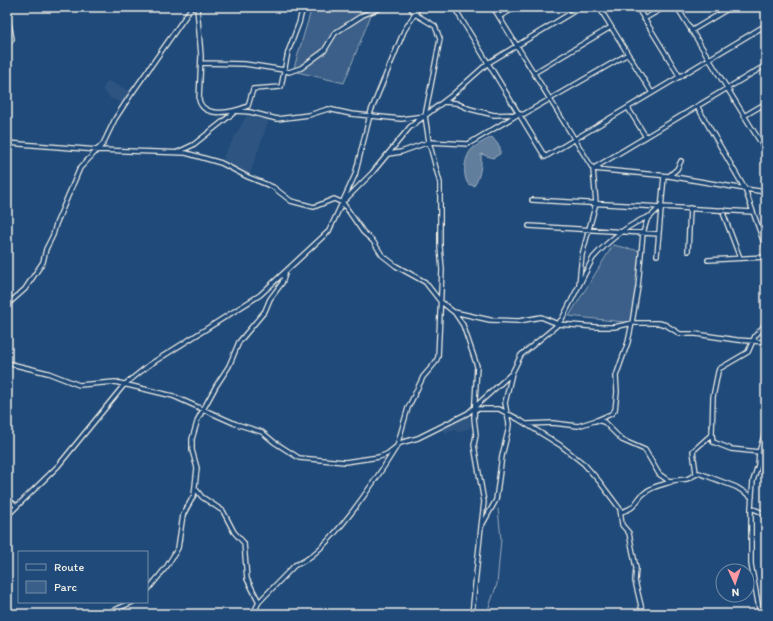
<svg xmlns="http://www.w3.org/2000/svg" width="773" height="621" viewBox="0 0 773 621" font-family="Itim,sans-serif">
  <rect width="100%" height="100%" fill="#1f4a7a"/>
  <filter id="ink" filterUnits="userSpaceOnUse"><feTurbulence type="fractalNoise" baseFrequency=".025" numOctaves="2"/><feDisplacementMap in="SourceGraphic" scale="8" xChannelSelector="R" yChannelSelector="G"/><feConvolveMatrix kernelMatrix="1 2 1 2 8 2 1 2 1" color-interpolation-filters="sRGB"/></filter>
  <g filter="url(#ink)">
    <!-- built -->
    <path fill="#2d5581" d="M108,81L132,92L124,104L110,98L102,89Z
      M247,115L269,120L249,176L224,161L223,157Z
      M468,413L472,427L457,433L456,430H451L446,434L441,426Z"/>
    <!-- green -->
    <path fill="#3a5f88" stroke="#97a8b8" d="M312,7H374L344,83L293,71Z
      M613,245L640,251L632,323L569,316Z
      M553,609L586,611L585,614H553Z"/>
    <!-- water -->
    <path fill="#627e9d" stroke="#9cacbb" d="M492,137L500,147V154L493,158L481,154C482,164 480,178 474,186L468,184C462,175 464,156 473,148C478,144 486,140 492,137Z"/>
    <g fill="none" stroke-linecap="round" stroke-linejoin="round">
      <!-- stream -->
      <path stroke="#9cacbb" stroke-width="1" d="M489,614V607L497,584L501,539L498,509"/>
      <defs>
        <path id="street" d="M197,7L201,56L199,100C204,119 234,112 248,106L253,89L281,87L288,52L299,23L303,7
          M454,7L545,157L766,25
          M493,7L593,169L596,203L582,255L579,284
          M599,7L652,93
          M637,7L680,77
          M677,7L766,151
          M499,17L516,7
          M644,19L665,7
          M691,31L731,7
          M7,46L12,39L8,18L10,7
          M201,63L245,64L284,70L289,72L301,68L324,51L335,33L363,15L383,7
          M534,73L611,27
          M443,102L456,103L470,109L494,115L524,114L628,54
          M697,106L745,189L766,192
          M628,108L646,137
          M744,116L766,103
          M7,143L98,150L186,153L221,163L248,177L273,187L291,201L314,207L334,199L343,203L363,232L373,241L382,255L396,266L425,282L440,301L455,313L463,325L477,366L474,418L476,435L474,445L484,502L481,527
          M178,152L193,145L236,111L250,112L277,119L309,115L328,109L351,114L401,119L425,116
          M388,154L401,152L429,142L468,144L517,115
          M594,168L766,65
          M593,169L669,176L745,189L766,249
          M669,176L677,169L681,161
          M345,200L372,173L410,127L451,96L488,63L581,7
          M532,200L753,212
          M722,210L740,258
          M529,226L659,234
          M688,251L690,208
          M657,255L664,176
          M708,260L766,257
          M7,305L25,289L43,262L46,249L53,235L56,224L80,168L103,144L115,119L130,96L192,7
          M454,312L490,320L519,321L541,317L558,324L596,327H614L633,323H659L666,325L680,334H696L737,340L766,342
          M7,363L48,373L79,385L115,382L173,396L236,424L262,432L274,442L299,458L345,462L379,457L387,454L397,446L408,408L423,377L435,363L438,357L442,270L440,247V183L429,142L425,116L440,39L435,26L415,14L410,7
          M475,409H499L518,419L560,445L584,464L599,481L620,509L622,525L629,533L636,568L635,581L643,614
          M595,421L611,414L615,410L617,392L616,376L628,342L632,323L638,287L643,233L647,220L661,206
          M527,424L553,423L578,426L597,420L604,422L622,440L645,450L659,474L669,481L687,479L699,473L736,487L752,497
          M712,434L713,442L731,449L759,452L758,465L753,481L751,508V564L760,614
          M759,452L766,429
          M696,473L693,451L712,434L713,397L718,372L719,369L748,352L755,336L763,327L766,319
          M195,488L202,497L223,511L234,532L244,543L247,579L259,602
          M7,499L17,506
          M751,508L763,513L766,517
          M621,512C637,507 633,505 642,495C650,487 661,485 671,482
          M7,516L58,466L124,385L149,365L260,295L329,231L355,175L371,111L404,31L419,7
          M147,591L167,566L178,548L183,515L194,495L197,468L192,450V439L198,419L216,386L229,366L239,342L265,311L270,299L282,283L285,274
          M105,614L133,602
          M253,614L259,602L295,565C327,556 379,475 397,446L400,443L418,438L468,413L511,374
          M472,614L481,527L496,500L502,456L508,431L509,424L505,403L512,373L521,355L555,327L562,319L593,258C609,240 627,225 650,216"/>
      </defs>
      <!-- street casing -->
      <use href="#street" stroke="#f4f1e8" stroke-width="6"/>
      <!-- street -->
      <use href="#street" stroke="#1f4a7a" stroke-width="3.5"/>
    </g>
  </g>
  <!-- margin -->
  <rect width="773" height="621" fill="none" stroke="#1f4a7a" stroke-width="24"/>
  <rect x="12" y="12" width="749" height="597" fill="none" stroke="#f4f1e8" stroke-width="1.5" filter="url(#ink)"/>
  <!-- legend -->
  <rect x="18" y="551" width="130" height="52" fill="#1f4a7a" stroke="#748da6"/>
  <rect x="26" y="564" width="20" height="6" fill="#1f4a7a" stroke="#748da6"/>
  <text x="54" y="571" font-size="12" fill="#f4f1e8">Route</text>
  <rect x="26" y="581" width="20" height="12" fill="#3a5f88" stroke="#748da6"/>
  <text x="54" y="591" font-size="12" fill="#f4f1e8">Parc</text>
  <!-- north arrow -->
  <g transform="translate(735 583) rotate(177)"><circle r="19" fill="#1f4a7a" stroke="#748da6"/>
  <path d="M0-3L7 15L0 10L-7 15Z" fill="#ff9aa2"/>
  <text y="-6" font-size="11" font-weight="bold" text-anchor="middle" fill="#f4f1e8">N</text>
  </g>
</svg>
